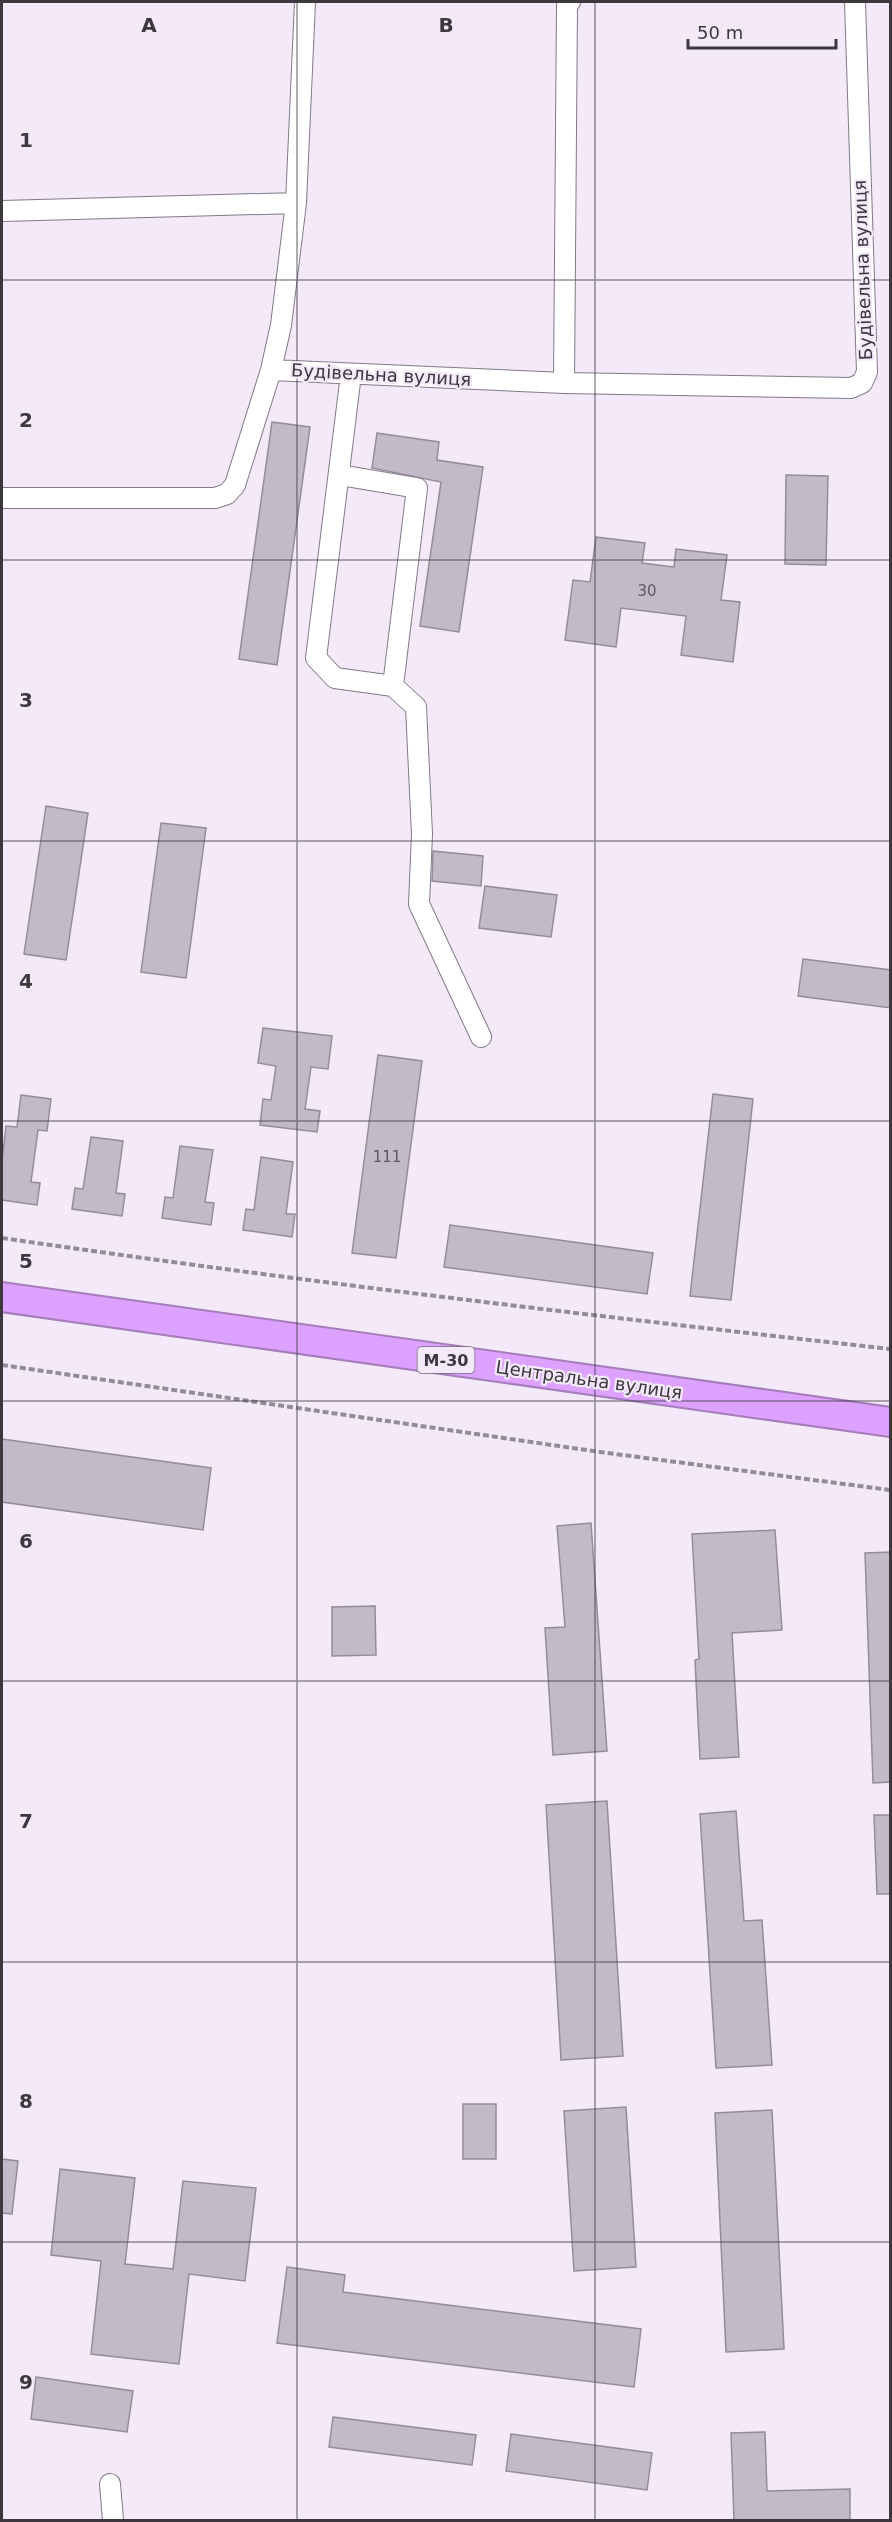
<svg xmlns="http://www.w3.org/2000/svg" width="892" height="2522" viewBox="0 0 892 2522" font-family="'DejaVu Sans',sans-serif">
  <rect width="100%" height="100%" fill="#f3e9f9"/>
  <!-- building -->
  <path fill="#c2b9c9" stroke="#958c9b" stroke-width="1.5" d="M272,422L310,427L277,665L239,659Z
    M377,433L439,442L437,460L483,467L459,632L420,626L441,482L372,468Z
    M786,475L828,476L826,565L785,564Z
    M596,537L645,543L642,563L674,567L676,549L727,555L721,600L740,602L733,662L681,655L686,616L621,608L616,647L565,640L573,580L590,582Z
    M46,806L88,813L66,960L24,954Z
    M161,823L206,828L186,978L141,972Z
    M433,851L483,856L481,886L432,881Z
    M485,886L557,895L551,937L479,928Z
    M803,959L891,970V1008L798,996Z
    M263,1028L332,1036L328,1069L311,1067L305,1109L320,1111L317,1132L260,1125L263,1099L271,1100L276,1066L258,1063Z
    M378,1055L422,1061L396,1258L352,1253Z
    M713,1094L753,1099L731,1300L690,1296Z
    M21,1095L51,1099L47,1131L38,1130L31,1182L40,1183L37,1205L2,1200V1161L6,1126L17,1127Z
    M91,1137L123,1141L116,1193L125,1194L122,1216L72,1209L75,1188L83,1189Z
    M180,1146L213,1150L205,1202L214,1203L211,1225L162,1218L165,1197L173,1198Z
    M261,1157L293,1162L286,1214H295L292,1237L243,1230L246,1209L254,1210Z
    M450,1225L653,1253L647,1294L444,1267Z
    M2,1439L211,1468L203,1530L2,1502Z
    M591,1523L607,1751L553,1755L545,1628L565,1627L557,1526Z
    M775,1530L782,1630L732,1633L739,1757L700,1759L695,1660L699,1659L692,1534Z
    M891,1552V1782L873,1783L865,1553Z
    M375,1606L376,1655L332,1656V1607Z
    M607,1801L623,2056L561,2060L546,1805Z
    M736,1811L744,1921L762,1920L772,2065L716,2068L700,1814Z
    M874,1815H891V1894H877Z
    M463,2104H496V2159H463Z
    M626,2107L636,2267L574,2271L564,2111Z
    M772,2110L784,2349L726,2352L715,2113Z
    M2,2159L18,2161L12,2214L2,2213Z
    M60,2169L135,2178L125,2264L173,2269L183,2181L256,2188L245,2281L189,2274L179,2364L91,2354L101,2261L51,2255Z
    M287,2267L345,2275L343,2292L641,2329L634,2387L277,2343Z
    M36,2377L133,2391L127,2432L31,2419Z
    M333,2417L476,2435L472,2465L329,2447Z
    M765,2432L767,2491L850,2489V2520H734L731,2433Z
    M511,2434L652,2453L647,2490L506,2471Z"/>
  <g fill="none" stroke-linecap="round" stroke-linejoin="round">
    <defs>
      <path id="minor" d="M2,211L296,203L305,2
        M271,370L281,325L296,203
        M351,374L316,658L335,678L393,686L416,707L422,834L419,904L481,1037
        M564,383L567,5L570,2
        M340,475L417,488L393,686
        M2,498H215L227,494L235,485L271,370L564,383L851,388L862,383L867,372L855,2
        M110,2484L113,2520"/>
      <path id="highway" d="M2,1297L890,1422"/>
    </defs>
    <!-- minor casing -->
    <use href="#minor" stroke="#827987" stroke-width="22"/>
    <!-- highway casing -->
    <use href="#highway" stroke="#a57dbb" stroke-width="32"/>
    <!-- path -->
    <path stroke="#928c96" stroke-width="4" stroke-dasharray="6 3" stroke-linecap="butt" d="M2,1238C297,1281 594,1316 890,1349
      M2,1365L600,1452L890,1490"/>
    <!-- minor -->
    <use href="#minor" stroke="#fff" stroke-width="20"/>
    <!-- highway -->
    <use href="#highway" stroke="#dda2ff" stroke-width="28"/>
  </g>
  <!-- grid -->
  <path fill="none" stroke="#3c383e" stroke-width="1.5" stroke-opacity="0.55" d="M297,2V2520M595,2V2520M2,280H890M2,560H890M2,841H890M2,1121H890M2,1401H890M2,1681H890M2,1962H890M2,2242H890"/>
  <g text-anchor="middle" stroke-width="4.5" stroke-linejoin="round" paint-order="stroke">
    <!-- number labels -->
    <g font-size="15" fill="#5e5861">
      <text x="647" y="596">30</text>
      <text x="387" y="1162">111</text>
    </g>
    <!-- shield labels -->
    <rect fill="#f3e9f9" stroke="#736d76" stroke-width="1.5" x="417.5" y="1347" width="57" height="26" rx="4.5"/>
    <g font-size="16" font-weight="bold" fill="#3c383e">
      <text x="446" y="1366">М-30</text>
    </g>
    <!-- street labels -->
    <g font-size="18" fill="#3c383e" stroke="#f3e9f9">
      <text transform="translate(863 270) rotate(-92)" y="6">Будівельна вулиця</text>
      <text transform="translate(381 375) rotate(3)" y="6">Будівельна вулиця</text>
      <text transform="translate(589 1380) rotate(8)" y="6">Центральна вулиця</text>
    </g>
  </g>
  <g font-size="20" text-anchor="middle" font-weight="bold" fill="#3c383e" stroke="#f3e9f9" stroke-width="4.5" stroke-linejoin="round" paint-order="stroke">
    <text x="149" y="32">A</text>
    <text x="446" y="32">B</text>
    <text x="26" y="147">1</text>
    <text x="26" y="427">2</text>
    <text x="26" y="707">3</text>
    <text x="26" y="988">4</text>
    <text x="26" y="1268">5</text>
    <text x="26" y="1548">6</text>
    <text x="26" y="1828">7</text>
    <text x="26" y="2108">8</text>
    <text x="26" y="2389">9</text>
  </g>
  <!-- border -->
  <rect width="892" height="2522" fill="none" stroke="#3c383e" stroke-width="6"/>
  <!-- scale -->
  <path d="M688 39v9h148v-9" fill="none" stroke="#3c383e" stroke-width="3"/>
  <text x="697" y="39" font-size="18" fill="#3c383e" stroke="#f3e9f9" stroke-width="4.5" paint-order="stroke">50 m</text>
</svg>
